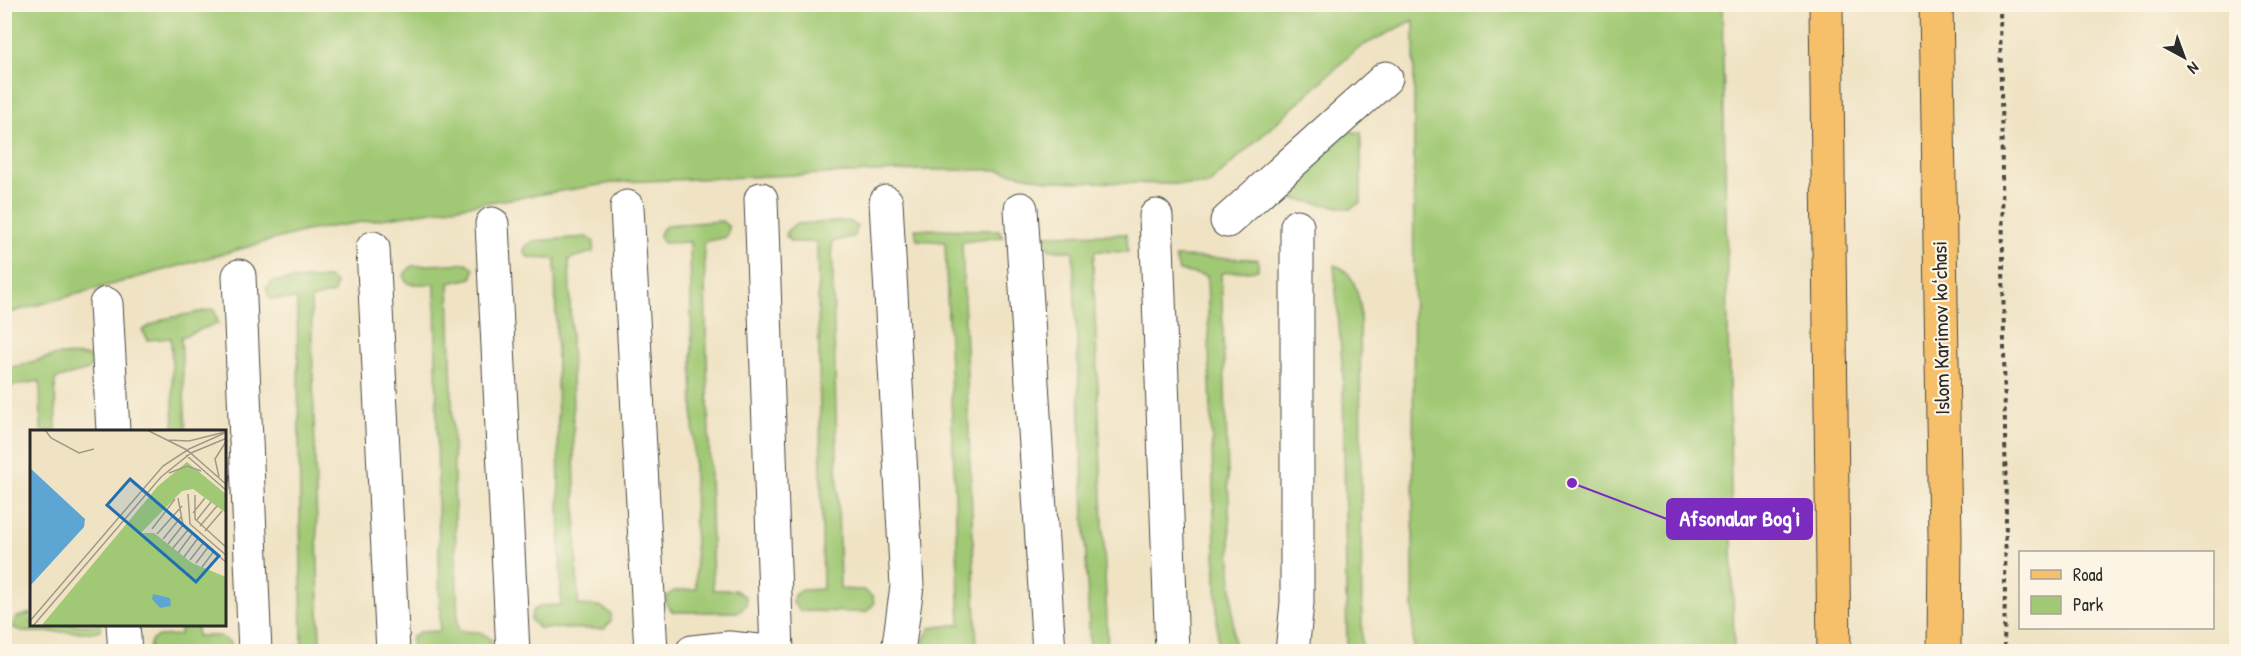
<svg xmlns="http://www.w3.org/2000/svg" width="2241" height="656" viewBox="0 0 2241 656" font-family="'Patrick Hand',sans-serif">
  <rect width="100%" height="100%" fill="#fcf5e5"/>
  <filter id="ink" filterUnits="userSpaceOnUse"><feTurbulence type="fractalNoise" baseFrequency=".0167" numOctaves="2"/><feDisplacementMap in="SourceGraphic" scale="12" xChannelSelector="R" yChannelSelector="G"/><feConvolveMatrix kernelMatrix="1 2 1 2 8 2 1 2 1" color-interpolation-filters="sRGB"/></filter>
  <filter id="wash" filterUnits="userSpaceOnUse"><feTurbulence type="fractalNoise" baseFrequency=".008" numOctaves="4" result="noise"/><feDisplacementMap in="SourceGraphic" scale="24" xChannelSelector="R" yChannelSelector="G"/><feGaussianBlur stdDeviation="1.35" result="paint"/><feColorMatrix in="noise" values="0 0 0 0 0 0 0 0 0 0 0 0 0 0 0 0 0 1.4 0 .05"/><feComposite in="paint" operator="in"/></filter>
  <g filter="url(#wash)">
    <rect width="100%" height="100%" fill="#f0e3c4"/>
    <!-- green -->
    <path fill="#a1c975" stroke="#667a50" stroke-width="1.5" d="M5,4L1722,5L1734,651H1413L1414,20L1358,48L1208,185L1050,181L999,170H924L619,182L305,231L5,314Z
      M1348,131L1361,133V202L1350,209L1293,199L1289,189Z
      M722,221L729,227L727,237L704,242L713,590H735L746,597V605L739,612H673L666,604L667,596L674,591L696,589L690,242L663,243L659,236L660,232L667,225Z
      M849,221L857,226L855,236L832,242L840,589L863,590L873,597L874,604L866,612L800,611L793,603L794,595L802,590L823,589L817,242H791L786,236L787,231L795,224Z
      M915,229L999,230L1003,237L962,242L977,651H932L923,641L930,628L960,624L945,242L917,240Z
      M1126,234L1128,252L1095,251L1093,262L1108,651H1090L1073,251L1050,250L1045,235Z
      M587,237L594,242L593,252L569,259L578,605L600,606L611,614V621L604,629L538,628L531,620L532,612L540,606L561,605L555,259L529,258L524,252L525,247L533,241Z
      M1175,257L1258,259V270L1221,273L1234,651H1218L1207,276L1179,271Z
      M467,263L474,268L472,278L449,283L458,631L480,632L491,639V646L486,651H417L411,645L412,637L419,632L440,631L435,284H409L404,278L405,273L412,266Z
      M1334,265C1353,271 1356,287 1360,304L1362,651H1347L1343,374Z
      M329,278L336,283L334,293L311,299L320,646L343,647L349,651H274L281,647L302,646L297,299H270L266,288L274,281Z
      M214,309L218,323L181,337L186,431H174L171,338L148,340L142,330L164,319Z
      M57,355L89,356L93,364L88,370L55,379L56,431H41L40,381L11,386L4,375L13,367Z
      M31,613L32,624L101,625L100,630L91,632H24L12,627L15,618Z
      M180,625H197V636H220L230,643V650L152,651L149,649L151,641L158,636L180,635Z"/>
  </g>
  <g filter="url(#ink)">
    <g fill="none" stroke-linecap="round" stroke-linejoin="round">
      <defs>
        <path id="minor" d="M761,199L777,652
          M886,202L907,586L898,652
          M627,207L651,652
          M1021,209L1049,652
          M1156,216L1172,652
          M1227,221L1386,78
          M492,224L513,652
          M373,248L393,652
          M239,276L255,652
          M106,304L113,431
          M123,624L125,652
          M692,652L729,648L771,652
          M1292,652L1297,603V226"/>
        <path id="major" d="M1826,4L1834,652
          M1936,4L1945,537L1944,652"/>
      </defs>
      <!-- minor casing -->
      <use href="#minor" stroke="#494742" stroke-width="35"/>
      <!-- major casing -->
      <use href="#major" stroke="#494742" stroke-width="35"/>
      <!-- path -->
      <path stroke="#494742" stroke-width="4" stroke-dasharray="4.5 4.5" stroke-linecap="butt" d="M2000,4L2006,517L2004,652"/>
      <!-- minor -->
      <use href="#minor" stroke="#fff" stroke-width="33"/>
      <!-- major -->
      <use href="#major" stroke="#f6c06b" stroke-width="33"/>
    </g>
  </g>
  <g text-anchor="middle" stroke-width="4.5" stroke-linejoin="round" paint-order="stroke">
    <!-- street labels -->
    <g font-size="21" fill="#2b2b2b" stroke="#fcf5e5">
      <text transform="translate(1941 328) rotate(-91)" y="7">Islom Karimov koʻchasi</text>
    </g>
  </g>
  <!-- overview -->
  <g transform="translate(30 430)">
    <rect width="196" height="196" fill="#f0e3c4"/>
    <path d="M157,32L196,64V83L163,59L152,61L111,103H124L162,133L196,147V196H11L128,56Z" fill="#a1c975"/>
    <path d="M0,38L55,89L54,97L0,156ZM123,164L140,168L141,176L130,178L122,169Z" fill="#5da6d4"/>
    <path fill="none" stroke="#a19987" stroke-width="1.5" d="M15,0L21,8L49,23L64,19M117,0L157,20L197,55M137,10L159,11L195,2M156,25L197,61M139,43L157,36L171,41M189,47L185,29L197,10M158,64L160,94L197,126M165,65V89L197,118M148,68L153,95L197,133M163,83L175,68M166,91L181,72M170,96L187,76M122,99L145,69M175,101L192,81M127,104L152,76M133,109L151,87M138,114L153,95M143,118L158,100M148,123L162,104M154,127L168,108M160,130L174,112M166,133L179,116M172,137L184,121M0,191L133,36L159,19L197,2M3,196L131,47L161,23L197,8"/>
    <path fill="#1f6fb2" fill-opacity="0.15" stroke="#1f6fb2" stroke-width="3" d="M100,49L189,126L166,152L77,75Z"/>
    <rect width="196" height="196" fill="none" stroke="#2b2b2b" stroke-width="3"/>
  </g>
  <!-- callouts -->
  <path fill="none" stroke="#7b2cbf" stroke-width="2" d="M1572 483L1667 519"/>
  <circle fill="#7b2cbf" stroke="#fcf5e5" stroke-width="2" cx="1572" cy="483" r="6"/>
  <rect fill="#7b2cbf" stroke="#7b2cbf" stroke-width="2" x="1667" y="499" width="145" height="40" rx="6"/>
  <g font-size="22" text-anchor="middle" font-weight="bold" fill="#fff">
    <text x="1740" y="526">Afsonalar Bog'i</text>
  </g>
  <!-- margin -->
  <rect width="2241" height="656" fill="none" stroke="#fcf5e5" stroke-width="24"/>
  <!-- legend -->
  <rect x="2019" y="551" width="195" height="78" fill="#fcf5e5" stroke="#a8a49b" stroke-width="1.5"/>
  <rect x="2031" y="570" width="30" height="9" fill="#f6c06b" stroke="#a8a49b" stroke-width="1.5"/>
  <text x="2073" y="581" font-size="18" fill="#2b2b2b">Road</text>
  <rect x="2031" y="596" width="30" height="18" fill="#a1c975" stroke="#a8a49b" stroke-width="1.5"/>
  <text x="2073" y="611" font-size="18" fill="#2b2b2b">Park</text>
  <!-- north arrow -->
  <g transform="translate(2184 57) rotate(139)" stroke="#fcf5e5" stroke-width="4.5" paint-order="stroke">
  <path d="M0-4.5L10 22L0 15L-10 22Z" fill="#2b2b2b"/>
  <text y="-9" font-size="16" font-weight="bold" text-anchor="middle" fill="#2b2b2b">N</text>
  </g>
</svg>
